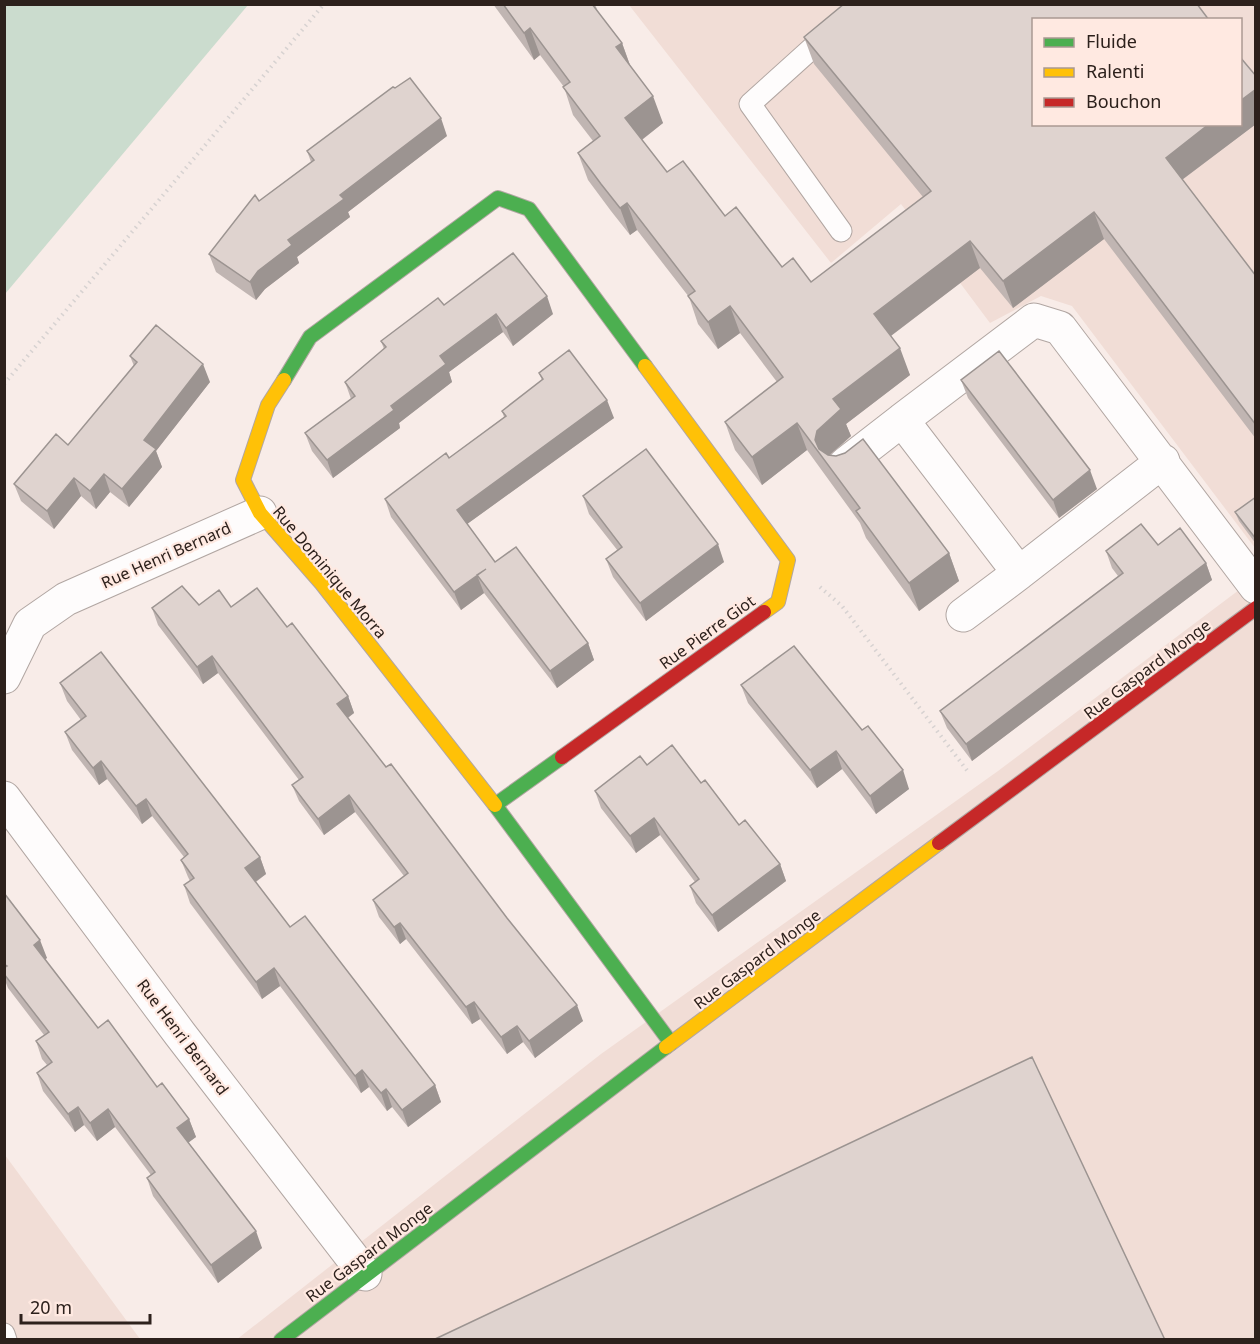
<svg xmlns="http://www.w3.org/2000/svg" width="1260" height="1344" viewBox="0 0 1260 1344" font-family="'Noto Sans',sans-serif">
  <rect width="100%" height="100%" fill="#f8ece8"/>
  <!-- built -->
  <path fill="#f1ddd6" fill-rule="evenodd" d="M629,5H1255V548L1072,306L1041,296L990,323L901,204L831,263ZM1034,20H1240V124H1034Z
    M1255,578V1339L236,1340L601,1054L998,771Z
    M5,1155L140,1339H5Z"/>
  <!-- green -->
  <path fill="#cbdcce" d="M5,4L248,5L5,294L4,5Z"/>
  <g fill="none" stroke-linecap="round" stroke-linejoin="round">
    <defs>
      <path id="lane" d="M841,231L750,104L861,4
        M4,1334L6,1340"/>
      <path id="street" d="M1163,461L1019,573L902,420L1034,320L1060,328L1256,587
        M844,465L902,420
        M963,615L1019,573
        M4,677L30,624L66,599L260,513
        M4,798L180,1034L365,1274"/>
      <path id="fast" d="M284,380L310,337L498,198L529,209L645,366
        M562,757L495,805L671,1043
        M281,1340L666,1047"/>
      <path id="slow" d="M645,366L788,560L778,602L764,612
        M284,380L268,405L243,480L260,513L322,584L495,805
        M666,1047L939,843"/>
      <path id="jam" d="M562,757L764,612
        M939,843L1256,608"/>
    </defs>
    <!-- lane casing -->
    <use href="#lane" stroke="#b1a6a2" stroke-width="23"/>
    <!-- street casing -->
    <use href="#street" stroke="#b1a6a2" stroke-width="35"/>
    <!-- fast casing -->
    <use href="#fast" stroke="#b1a6a2" stroke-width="16"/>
    <!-- slow casing -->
    <use href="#slow" stroke="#b1a6a2" stroke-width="16"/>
    <!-- jam casing -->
    <use href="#jam" stroke="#b1a6a2" stroke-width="16"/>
    <!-- path -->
    <path stroke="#d7d2d1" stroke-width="4" stroke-dasharray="1.5 4.5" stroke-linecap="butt" d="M4,384L324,4
      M820,587L842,606L969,773"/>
    <!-- lane -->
    <use href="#lane" stroke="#fefcfc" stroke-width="21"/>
    <!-- street -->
    <use href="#street" stroke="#fefcfc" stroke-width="33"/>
    <!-- fast -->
    <use href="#fast" stroke="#4caf50" stroke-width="14"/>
    <!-- slow -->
    <use href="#slow" stroke="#ffc107" stroke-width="14"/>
    <!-- jam -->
    <use href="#jam" stroke="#c62828" stroke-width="14"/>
  </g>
  <!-- wall -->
  <path fill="#c0b5b2" d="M493,4H595L598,12L622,43L630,65L663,123L642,140L667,172L725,216L782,267L811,282L923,197L814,64L804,37L1256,76V124L1182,180L1256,276V439L1104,239L1013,308L980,268L891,336L910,375L846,424L851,436L830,456L949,553L959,581L919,611L866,538L860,523L807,450L762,485L735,450L725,422L777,382L740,333L718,349L698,324L689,297L637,230L630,235L611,211L588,180L578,153L593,141L573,115L564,87L540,55L534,60Z
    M447,136L348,212L350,217L297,257L299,263L265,289L256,300L216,272L209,254L259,201L311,162L307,151Z
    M444,305L553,314L513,346L503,332L449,372L452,382L399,423L400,428L333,478L312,451L305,433L351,399L345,382L384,349L381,341Z
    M130,356L210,382L156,451L162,467L129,507L110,492L96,509L81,496L54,529L21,501L14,484L68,445L134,366Z
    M539,373L614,418L467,524L495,562L588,643L594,660L557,688L484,593L461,610L391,517L385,499L449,458L504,417L502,411L542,380Z
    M961,380L1097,489L1059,518L968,398Z
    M583,496L724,562L646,621L613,577L606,559L618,551L589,514Z
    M1256,497V544L1239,521L1235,512Z
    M1158,545L1206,563L1212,580L972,761L947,728L940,711L1118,576L1112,568L1106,551Z
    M199,605L231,607L287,627L348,696L354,713L348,718L583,1021L535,1058L523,1042L507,1054L480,1019L472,1024L406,939L400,944L379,917L373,900L404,876L355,812L324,835L299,801L292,785L299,780L218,673L203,684L158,625L152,608Z
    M60,683L260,857L266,874L256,882L290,927L435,1085L441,1102L408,1127L392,1107L387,1111L369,1087L361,1093L280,986L262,999L190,903L184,885L190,881L188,877L181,860L184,857L152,816L142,824L107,779L99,785L72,750L65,732L81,720L67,701Z
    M741,685L862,730L909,789L876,814L842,769L817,788L748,703Z
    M647,765L701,783L739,825L780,864L786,881L718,932L696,903L690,886L695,882L660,835L636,853L601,808L595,791Z
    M4,893L47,958L45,959L98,1028L189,1119L196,1137L188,1142L262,1248L218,1283L153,1196L147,1178L151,1175L115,1127L97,1141L84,1125L75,1132L43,1091L37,1073L47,1065L42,1059L36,1041L44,1035L8,988L4,978Z"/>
  <!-- shaded-wall -->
  <path fill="#9c9491" d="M530,28L540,55L534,60L524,33Z
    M622,43L632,71L616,47Z
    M1256,89V124L1175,185L1166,158L1209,124H1240V101Z
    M653,96L663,123L635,145L625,118Z
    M441,118L447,136L348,212L350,217L297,257L299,263L265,289L256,300L250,282L258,271L288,240L340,195Z
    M627,203L637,230L630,235L620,208Z
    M1094,212L1104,239L1013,308L1003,281Z
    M970,241L980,268L884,341L874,314Z
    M547,296L553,314L513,346L506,328Z
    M730,306L740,333L718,349L708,322Z
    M496,314L503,332L449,372L452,382L399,423L400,428L333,478L327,460L391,406L440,356Z
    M900,348L910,375L846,424L851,436L826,458L822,457L815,440L817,431L833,399Z
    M203,364L210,382L156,451L162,467L129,507L122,489L144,440Z
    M607,400L614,418L463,527L457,510Z
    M797,423L807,450L762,485L752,457Z
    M1090,470L1097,489L1059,518L1053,500Z
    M104,474L110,492L96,509L90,491Z
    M74,478L81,496L54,529L47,511Z
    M718,544L724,562L646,621L640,603Z
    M949,553L959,581L919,611L909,583Z
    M1206,563L1212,580L972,761L966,744Z
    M486,569L477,575L484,593L461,610L454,592Z
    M588,643L594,660L557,688L550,671Z
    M212,656L218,673L203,684L197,667Z
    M348,696L354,713L343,721L337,704Z
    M836,751L842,769L817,788L810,770Z
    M101,761L107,779L99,785L93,768Z
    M903,770L909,789L876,814L870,796Z
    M349,795L355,812L324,835L318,819Z
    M146,799L152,816L142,824L136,806Z
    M654,818L660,835L636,853L630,836Z
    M260,857L266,874L251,885L245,868Z
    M780,864L786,881L718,932L712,915Z
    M400,923L406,939L400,944L394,927Z
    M40,940L47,958L41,962L34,945Z
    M274,968L280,986L262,999L256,982Z
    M474,1002L480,1019L472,1024L466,1007Z
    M577,1005L583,1021L535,1058L529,1041Z
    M517,1026L523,1042L507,1054L501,1037Z
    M362,1070L369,1087L361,1093L355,1076Z
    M435,1085L441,1102L408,1127L402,1110Z
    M386,1089L392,1107L387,1111L381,1093Z
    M78,1107L84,1125L75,1132L68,1114Z
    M108,1109L115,1127L97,1141L90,1123Z
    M189,1119L196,1137L184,1146L177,1128Z
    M256,1231L262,1248L218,1283L211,1265Z"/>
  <!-- building -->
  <path fill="#dfd3cf" stroke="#9c9491" stroke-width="1.5" d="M503,4H592L622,43L616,47L653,96L625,118L667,172L683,161L725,216L736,207L782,267L793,258L811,282L931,191L804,37L844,4H1197L1209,20H1034V124H1209L1166,158L1256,276V425L1094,212L1003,281L970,241L874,314L900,348L833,399L841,409L817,431L815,440L819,449L828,455L836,456L845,453L863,439L949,553L909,583L856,511L860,508L797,423L752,457L725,422L783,377L730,306L708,322L688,296L695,291L627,203L620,208L601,184L578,153L600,136L563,87L570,82L530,28L524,33Z
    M1240,57L1256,76V89L1240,101Z
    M410,78L441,118L340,195L344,199L288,240L292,245L258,271L250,282L209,254L255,195L259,201L314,160L307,151L393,87L395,88Z
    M513,253L547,296L506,328L496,314L440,356L446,364L391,406L394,410L327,460L305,433L355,396L345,382L386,347L381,341L438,298L444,305Z
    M156,325L203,364L144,440L156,449L122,489L104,474L90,491L74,478L47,511L14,484L56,434L68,445L137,362L130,356Z
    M569,350L607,400L457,510L495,562L516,547L588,643L550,671L477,575L486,569L454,592L385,499L446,453L449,458L506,416L502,411L543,379L539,373Z
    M999,351L1090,470L1053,500L961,380Z
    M646,449L718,544L640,603L606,559L622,547L583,496Z
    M1256,497V539L1235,512Z
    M1141,524L1158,545L1180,528L1206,563L966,744L940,711L1123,573L1106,551Z
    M182,586L199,605L219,590L231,607L257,588L287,627L292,623L348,696L337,704L386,767L391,764L507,918L577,1005L529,1041L517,1026L501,1037L474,1002L466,1007L400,923L394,927L373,900L408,873L349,795L318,819L292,785L303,777L212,656L197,667L152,608Z
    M794,646L862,730L868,726L903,770L870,796L836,751L810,770L741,685Z
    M101,652L260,857L245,868L290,927L305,916L435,1085L402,1110L386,1089L381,1093L362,1070L355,1076L274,968L256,982L184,885L194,878L181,860L188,854L146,799L136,806L101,761L93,768L65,732L86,716L60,683Z
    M672,745L701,783L705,780L739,825L745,820L780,864L712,915L690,886L699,879L654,818L630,836L595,791L640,756L647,765Z
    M4,893L40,940L34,945L98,1028L108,1020L157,1087L162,1083L189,1119L177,1128L256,1231L211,1265L147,1178L155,1172L108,1109L90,1123L78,1107L68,1114L37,1073L52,1062L36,1041L49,1032L4,974V968L7,966L4,964Z
    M1032,1057L1165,1340H433Z"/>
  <g text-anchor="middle" stroke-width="4.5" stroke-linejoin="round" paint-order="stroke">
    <!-- street labels -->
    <g font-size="16" fill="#2d211c" stroke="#ffe9e1">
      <text transform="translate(166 555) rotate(-24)" y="6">Rue Henri Bernard</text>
      <text transform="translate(330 572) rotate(50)" y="6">Rue Dominique Morra</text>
      <text transform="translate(707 632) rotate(-36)" y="6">Rue Pierre Giot</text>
      <text transform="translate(1147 669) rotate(-37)" y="6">Rue Gaspard Monge</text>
      <text transform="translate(757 959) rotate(-37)" y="6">Rue Gaspard Monge</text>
      <text transform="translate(183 1037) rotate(53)" y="6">Rue Henri Bernard</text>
      <text transform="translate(369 1252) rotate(-37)" y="6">Rue Gaspard Monge</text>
    </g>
  </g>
  <!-- border -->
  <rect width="1260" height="1344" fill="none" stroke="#2d211c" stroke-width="12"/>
  <!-- legend -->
  <rect x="1032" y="18" width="210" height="108" fill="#ffe9e1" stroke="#ab9992" stroke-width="1.5"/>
  <rect x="1044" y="38" width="30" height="9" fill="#4caf50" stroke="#ab9992" stroke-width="1.5"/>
  <text x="1086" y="48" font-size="18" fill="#2d211c">Fluide</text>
  <rect x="1044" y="68" width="30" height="9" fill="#ffc107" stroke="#ab9992" stroke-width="1.5"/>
  <text x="1086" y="78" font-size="18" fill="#2d211c">Ralenti</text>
  <rect x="1044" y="98" width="30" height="9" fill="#c62828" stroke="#ab9992" stroke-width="1.5"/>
  <text x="1086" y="108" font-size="18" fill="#2d211c">Bouchon</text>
  <!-- scale -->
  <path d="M21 1314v9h129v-9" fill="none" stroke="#2d211c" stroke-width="3"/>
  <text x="30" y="1314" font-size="18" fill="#2d211c" stroke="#ffe9e1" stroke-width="4.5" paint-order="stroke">20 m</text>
</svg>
